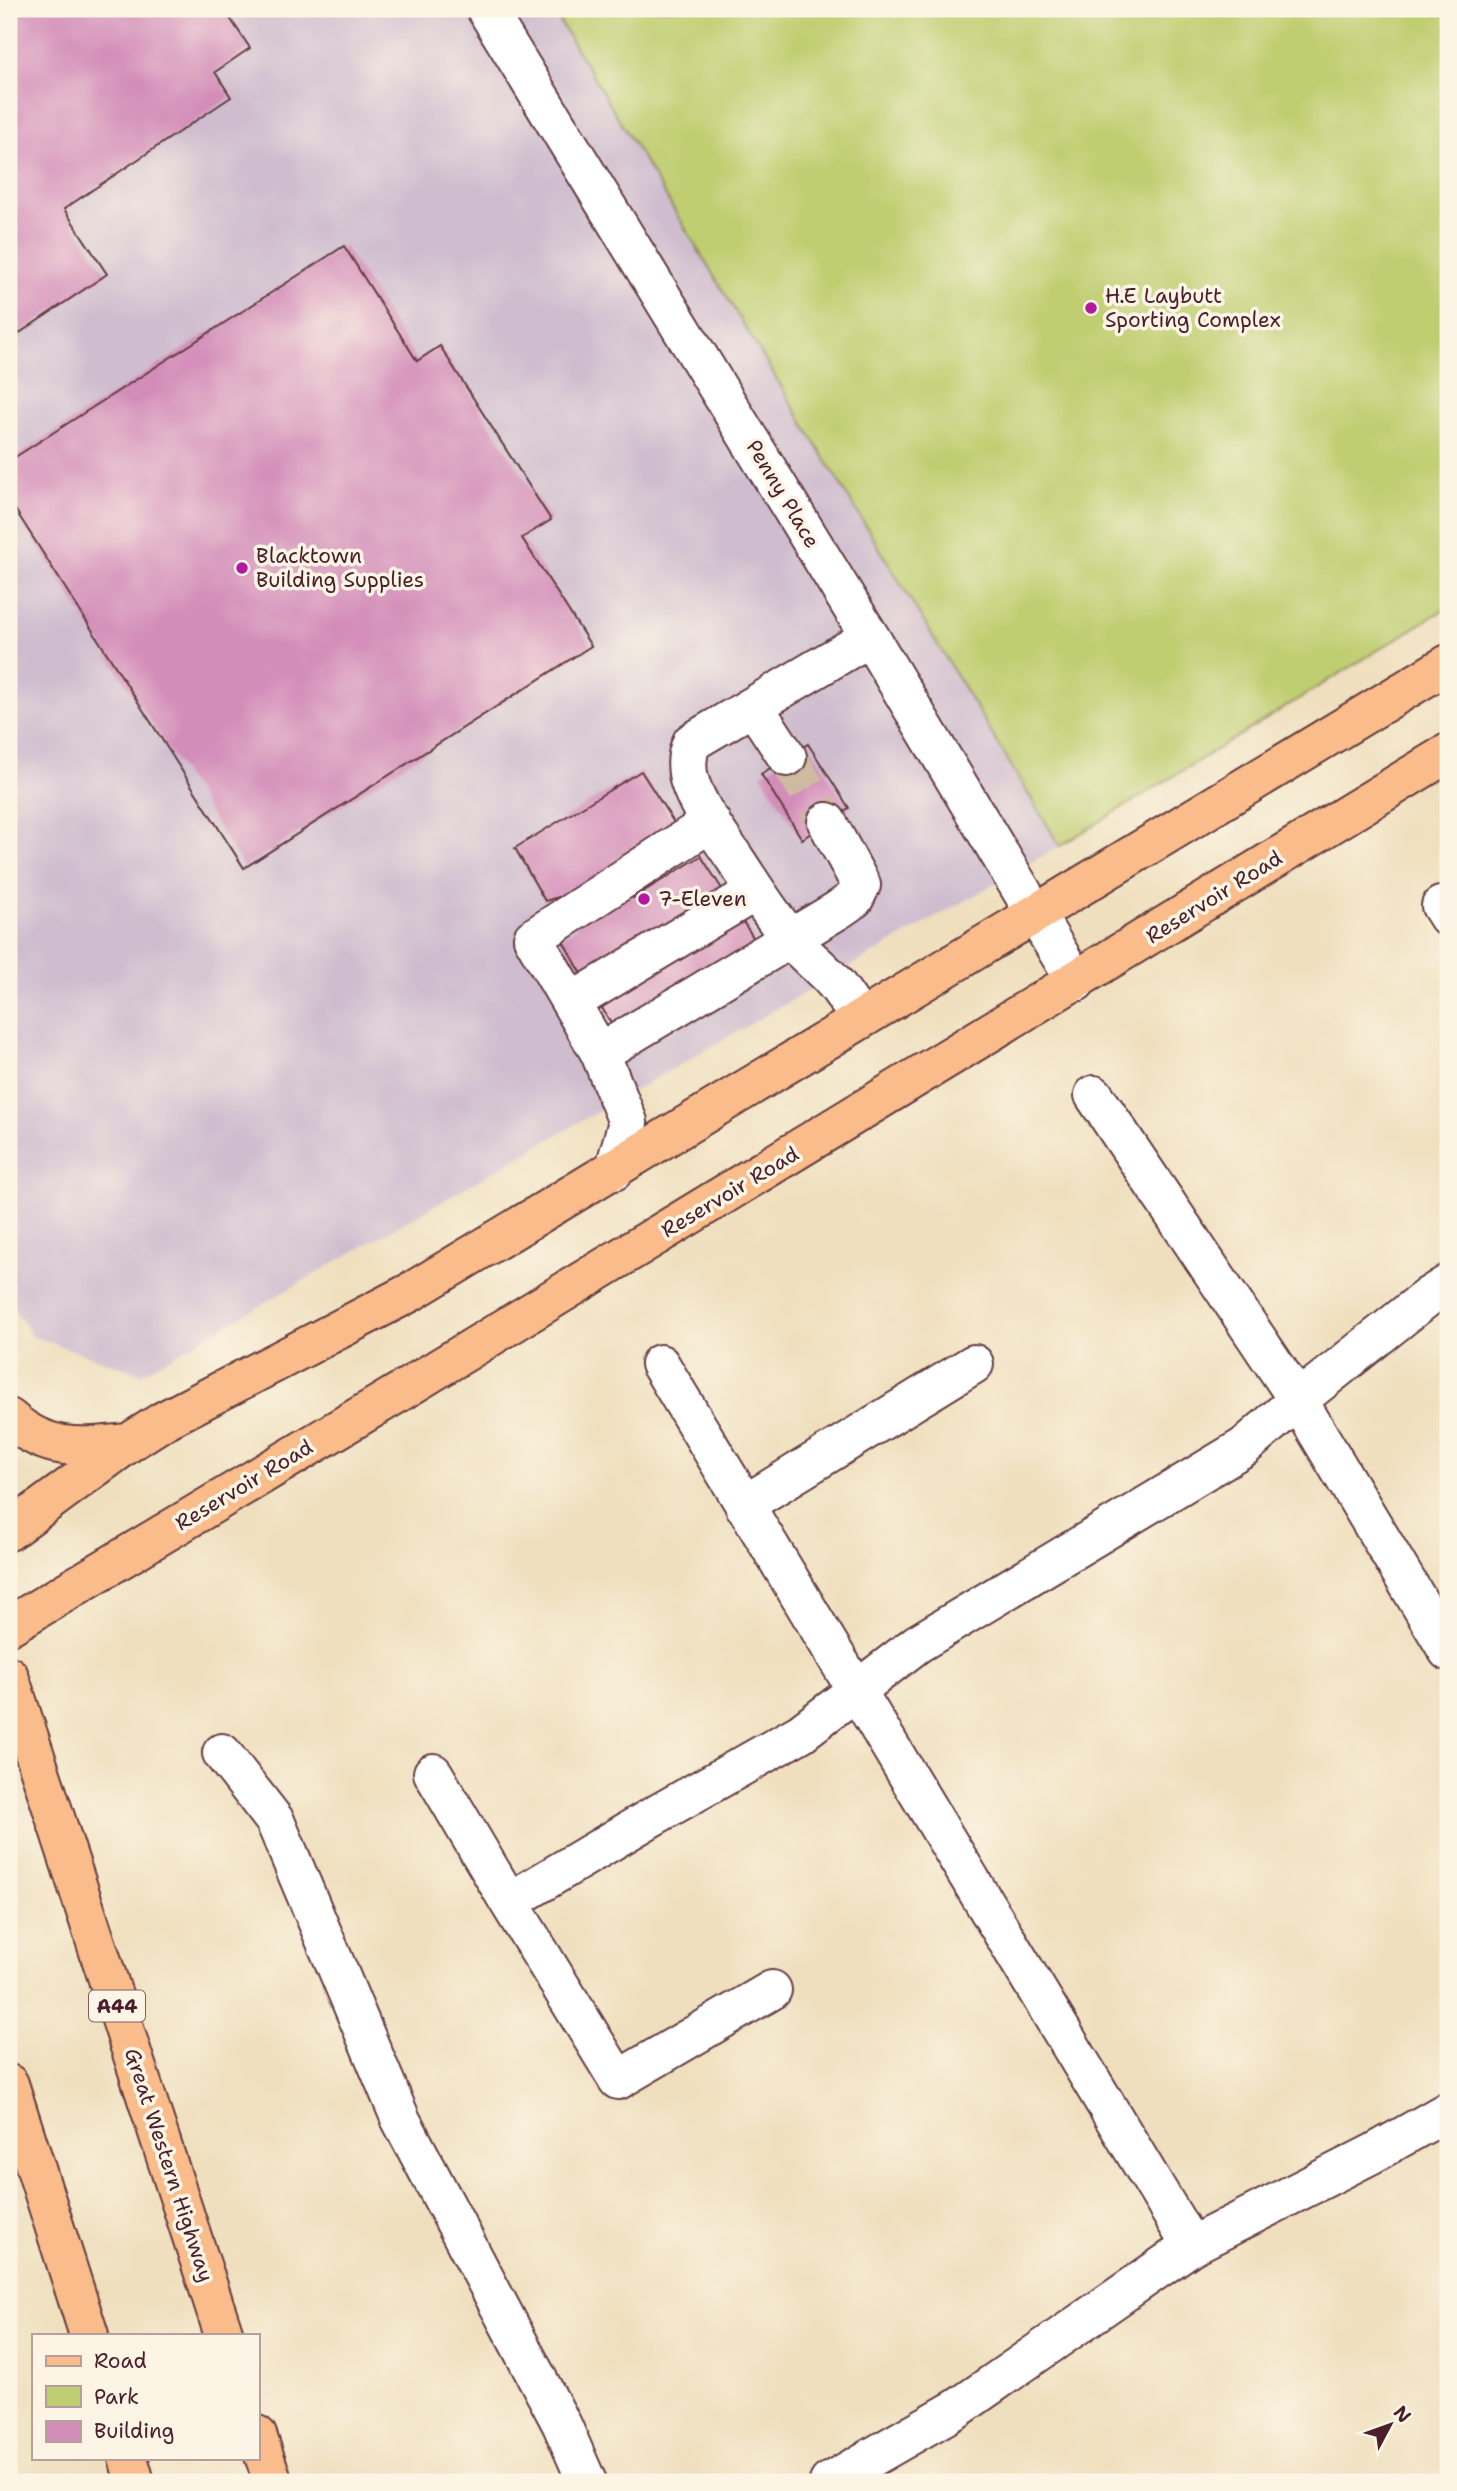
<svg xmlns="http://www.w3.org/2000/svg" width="1457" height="2491" viewBox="0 0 1457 2491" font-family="'Shantell Sans',sans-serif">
  <rect width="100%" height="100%" fill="#fcf5e5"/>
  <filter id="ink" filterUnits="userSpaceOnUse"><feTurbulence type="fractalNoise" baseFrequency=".0143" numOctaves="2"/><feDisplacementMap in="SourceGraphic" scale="14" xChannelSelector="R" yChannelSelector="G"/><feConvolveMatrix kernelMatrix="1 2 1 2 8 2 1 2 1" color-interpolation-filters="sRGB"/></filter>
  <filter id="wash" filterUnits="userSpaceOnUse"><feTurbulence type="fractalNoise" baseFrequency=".00686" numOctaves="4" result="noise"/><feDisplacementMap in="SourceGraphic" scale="28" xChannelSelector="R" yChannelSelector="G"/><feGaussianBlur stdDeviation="1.57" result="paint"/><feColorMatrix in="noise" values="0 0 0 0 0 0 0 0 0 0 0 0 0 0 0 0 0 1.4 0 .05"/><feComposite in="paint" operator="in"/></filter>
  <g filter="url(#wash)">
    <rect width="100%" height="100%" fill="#efdfbe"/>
    <!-- industrial -->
    <path fill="#cfbdcf" d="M9,9H552L1060,846L141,1374L32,1336L9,1301Z"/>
    <!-- green -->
    <path fill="#bfce71" stroke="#84764e" stroke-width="2" d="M552,9H1448V607L1060,846Z"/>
    <g id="blocks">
      <!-- building -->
      <path fill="#d38db9" d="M9,9H224L250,48L215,72L231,97L64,209L107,274L9,340Z
        M344,246L417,361L440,346L551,520L522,538L591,646L244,868L9,500V461Z
        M808,744L849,808L802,839L761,774Z
        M641,771L680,832L617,871L633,898L701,856L756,942L615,1030L561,938L577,927L559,897L545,901L515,848Z"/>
    </g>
  </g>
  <g filter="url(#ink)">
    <use href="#blocks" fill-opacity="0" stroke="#633c41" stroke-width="2"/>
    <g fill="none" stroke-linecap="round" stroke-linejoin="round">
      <!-- minor-tunnel -->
      <path stroke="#ceb9a1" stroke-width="38" stroke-dasharray="38 19" stroke-linecap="butt" d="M787,757L827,822"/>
      <defs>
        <path id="minor" d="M486,9L870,637L1076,982
          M754,707L787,757
          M1441,906L1448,917
          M572,1002L756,891
          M862,1018C850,1007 844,993 833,981C820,966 803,954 791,939C770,914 753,886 735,859C719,835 697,807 689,779C686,766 686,755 692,742L870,637
          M600,1053L838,910L854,899L861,885L827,822
          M1094,1095L1298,1400L1448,1651
          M614,1171L628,1122L600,1053L533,938L711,822
          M660,1364L1191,2246
          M744,1505L974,1364
          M222,1753L275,1821L401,2120L562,2425L587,2482
          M433,1773L509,1902
          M772,1990L618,2080L509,1902L652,1817L801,1733L917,1644L1244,1447L1298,1400L1429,1296L1448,1284
          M829,2482L958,2408L1191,2246L1372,2154L1448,2111"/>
        <path id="major" d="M9,1418C47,1452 80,1448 128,1443
          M9,1531L130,1442L163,1421L409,1293L1448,664
          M9,1626L395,1395L1448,753"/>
        <path id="highway" d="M9,1676L224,2335
          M9,2084L89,2335
          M257,2435L273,2482
          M128,2458L135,2482"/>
      </defs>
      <!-- minor casing -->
      <use href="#minor" stroke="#633c41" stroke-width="42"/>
      <!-- major casing -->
      <use href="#major" stroke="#633c41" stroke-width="42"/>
      <!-- highway casing -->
      <use href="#highway" stroke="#633c41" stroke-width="42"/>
      <!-- minor -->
      <use href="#minor" stroke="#fff" stroke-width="38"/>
      <!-- major -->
      <use href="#major" stroke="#f9bc8a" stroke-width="38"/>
      <!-- highway -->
      <use href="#highway" stroke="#f9bc8a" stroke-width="38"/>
    </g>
  </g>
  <!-- markers -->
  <g fill="#b5179e" stroke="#fcf5e5" stroke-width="2.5">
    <circle cx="1091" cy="308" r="7"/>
    <circle cx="242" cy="568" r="7"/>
    <circle cx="644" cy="899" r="7"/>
  </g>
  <g text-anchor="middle" stroke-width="7" stroke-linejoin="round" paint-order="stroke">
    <!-- shield labels -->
    <rect fill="#fcf5e5" stroke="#7f5f63" stroke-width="2" x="89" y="1990.5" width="56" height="31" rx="5"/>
    <g font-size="19" font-weight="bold" fill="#4a1f2b">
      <text x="117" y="2013">A44</text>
    </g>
    <!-- poi labels -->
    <g font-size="21" fill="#4a1f2b" stroke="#fcf5e5" text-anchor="start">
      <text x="1105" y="303">H.E Laybutt<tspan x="1105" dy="24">Sporting Complex</tspan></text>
      <text x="256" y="563">Blacktown<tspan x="256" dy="24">Building Supplies</tspan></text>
      <text x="658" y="906">7-Eleven</text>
    </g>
    <!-- street labels -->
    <g font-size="21" fill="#4a1f2b" stroke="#fcf5e5">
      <text transform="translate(783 494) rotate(59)" y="7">Penny Place</text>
      <text transform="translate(1214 897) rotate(-32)" y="7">Reservoir Road</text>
      <text transform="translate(730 1192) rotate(-31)" y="7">Reservoir Road</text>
      <text transform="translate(244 1485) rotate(-31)" y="7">Reservoir Road</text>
      <text transform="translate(169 2165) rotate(72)" y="7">Great Western Highway</text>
    </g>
  </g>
  <!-- margin -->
  <rect width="1457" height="2491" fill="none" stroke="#fcf5e5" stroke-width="35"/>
  <!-- legend -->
  <rect x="32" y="2334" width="228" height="126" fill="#fcf5e5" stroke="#b59f9b" stroke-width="2"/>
  <rect x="46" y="2356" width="35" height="10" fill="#f9bc8a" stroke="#b59f9b" stroke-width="2"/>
  <text x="94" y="2368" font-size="21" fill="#4a1f2b">Road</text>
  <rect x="46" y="2386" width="35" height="21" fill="#bfce71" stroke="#b59f9b" stroke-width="2"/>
  <text x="94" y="2404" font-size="21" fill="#4a1f2b">Park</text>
  <rect x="46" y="2421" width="35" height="21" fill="#d38db9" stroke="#b59f9b" stroke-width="2"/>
  <text x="94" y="2438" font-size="21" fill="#4a1f2b">Building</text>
  <!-- north arrow -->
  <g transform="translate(1390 2425) rotate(49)" stroke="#fcf5e5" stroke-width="5" paint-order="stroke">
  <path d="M0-5L12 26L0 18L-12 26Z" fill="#4a1f2b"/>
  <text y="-10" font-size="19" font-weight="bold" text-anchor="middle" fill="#4a1f2b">N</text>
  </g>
</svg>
